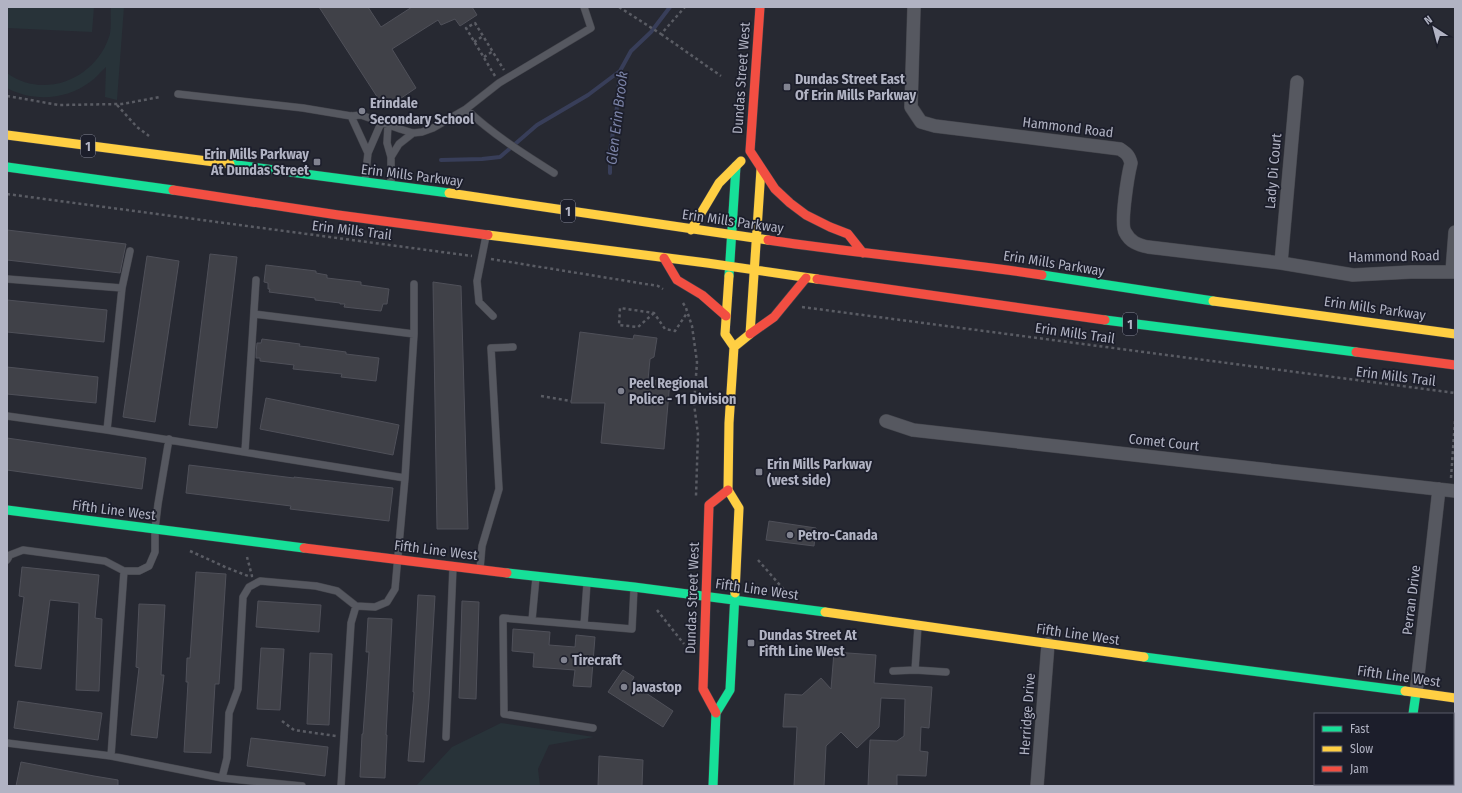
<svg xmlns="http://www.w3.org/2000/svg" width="1462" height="793" viewBox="0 0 1462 793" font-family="'Fira Sans Condensed',sans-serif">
  <rect width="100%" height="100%" fill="#272932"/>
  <!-- green -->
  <path fill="#283339" d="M7,7H94L92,32L7,28Z
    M111,7H124L117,100L105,97L106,67C100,72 96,78 90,82C66,100 33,102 7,88V73C44,100 95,79 109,37C112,29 110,16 111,7Z
    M501,723L594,737L549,745L538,769L540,786H416L452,747Z"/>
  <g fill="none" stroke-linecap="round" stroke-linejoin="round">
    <!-- stream -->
    <path stroke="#383e59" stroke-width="4" d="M441,160L482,159L500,157L537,125L588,95L620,71
      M610,173V151L617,107L620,71L631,51L651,32L670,7"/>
  </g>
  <!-- building -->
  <path fill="#404148" stroke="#4f5059" d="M319,7H368L381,27L412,7H472L477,15L460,26L455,19L441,25L438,20L392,49L416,88L385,109Z
    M7,230L126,244L120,273L7,260Z
    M210,254L237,257L217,428L189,425Z
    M147,256L179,261L155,422L123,417Z
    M266,265L316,271V273L327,275V278L361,282V285L389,289L387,304H383L381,311L344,307L345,304H340V303L315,300V298L269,292L270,289H268V283L264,282Z
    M433,282L461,286L468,529H437Z
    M7,300L107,310L104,342L7,332Z
    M580,332L633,339L634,335L657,338L654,357L650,359L648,380L670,381L664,449L601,443L605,403H571Z
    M262,339L300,344L299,346L309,347L346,352V354L379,358L376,381L341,377L342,374L293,369L294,365L260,361V358H256V353L257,343H261Z
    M7,367L98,377L96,403L7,394Z
    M266,398L399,425L393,455L260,429Z
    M7,438L146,458L142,489L7,470Z
    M189,465L294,478V477L393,488L389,521L290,509L291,506L186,493Z
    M769,521L816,528L814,546L766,540Z
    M22,567L99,575L95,618L102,619L99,691L76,690L79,603L50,600L41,669L15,666L24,597L19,596Z
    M196,572L226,574L219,684H215L211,753L184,752L188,682H186L187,658H190Z
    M418,595L435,596L429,700L424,762L408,761L414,692H413Z
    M258,601L321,605L319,632L256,627Z
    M462,601L479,602L476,699L459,698Z
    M139,604L165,605L161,675H164L157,738L131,735L139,668L136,667Z
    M368,618L392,619L386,735H387L385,778L360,777L362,734H363L369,652H366Z
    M513,629L550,632L549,645L575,647L576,635L595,637L591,687L573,686L575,670L533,667L534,653L512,651Z
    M261,648L284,649L280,710L257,709Z
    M834,652L876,655L874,683L932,687L929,728L921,727L920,751L928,752L926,776L897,775V786H868L870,740L897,741L904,736L905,699L881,698L879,727L857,748L841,732L826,746L824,786H794L797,727H783L785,694L802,695L821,678L831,689Z
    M310,653L332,654L329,725L307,724Z
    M623,670L634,677L631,683L673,711L663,727L608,692Z
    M18,701L102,713L98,740L14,728Z
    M251,738L328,747L325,776L247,766Z
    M599,756L643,760L642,786H598Z
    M21,762L94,776L118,780V786H16Z"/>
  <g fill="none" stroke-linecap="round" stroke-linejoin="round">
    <defs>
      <path id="lane" d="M178,94L303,108L351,116L361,115L400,129L413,133L422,132L433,128L466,109L499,83L591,28L584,7
        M466,109C492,134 524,154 554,173
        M351,116L368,153
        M388,125L387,143L391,157V184
        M391,157L399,144L413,133
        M365,180L368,153L381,123
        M486,236L477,281L479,302L493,316
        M7,279L122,288L107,430L7,416
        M122,288L130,251
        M254,314L414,334
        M107,430L405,478L414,334V284
        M245,451L256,280
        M7,560L10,555L23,550L105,561L124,571H139L149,566L155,552V529L158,504L169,439
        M480,569L482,546L499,489L491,348L513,347
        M532,620L536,577
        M584,625L587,583
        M918,626L915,670L946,672
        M893,671L915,670
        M593,728L504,714L503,618L632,629L634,588
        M446,737L453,567
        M7,743L111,756L222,778L302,786
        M111,756L124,571
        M222,778L227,758L229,713L238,689L243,597L249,587L260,581L316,586L337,591L356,606L375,607L387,602L395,589L405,478
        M341,786L351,623L356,606"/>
      <path id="street" d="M914,7L911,107L921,122L935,126L1120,149C1126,153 1129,155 1131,163C1128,175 1120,223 1125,232C1130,242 1138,245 1148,247L1281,263L1353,275L1411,272H1455
        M1281,263L1297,82
        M1452,271L1455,232
        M886,421L913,430L1455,491
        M1416,693L1439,489
        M1037,786L1048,644"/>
      <path id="fast" d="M230,164L449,193
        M7,167L173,190
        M1042,275L1213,301
        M729,276L736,166
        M1105,320L1356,352
        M7,510L304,548
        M507,573L634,587L825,612
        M1144,657L1405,691
        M1413,714L1416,693
        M713,786L716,713L730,690L735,593"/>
      <path id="slow" d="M7,135L230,164
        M449,193L768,240
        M691,230L719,183L741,161
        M488,235L707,263L817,279
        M729,276L725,334L734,347L729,423L728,490L739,508L735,593
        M1213,301L1455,334
        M734,347L750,334L761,169
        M825,612L1144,657
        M1405,691L1455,698
        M1405,784V786"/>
      <path id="jam" d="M760,7L750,151L775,189L790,203L806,215L830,227L848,234L863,253
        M173,190L338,215L488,235
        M768,240C859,254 951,261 1042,275
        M664,258L677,280L702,295L726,316
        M817,279L1105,320
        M750,334L774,317L806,278
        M1356,352L1455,365
        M304,548L507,573
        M716,713L703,689L709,505L728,490"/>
    </defs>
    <!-- lane casing -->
    <use href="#lane" stroke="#43444b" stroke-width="8"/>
    <!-- street casing -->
    <use href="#street" stroke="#43444b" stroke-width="14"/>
    <!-- fast casing -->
    <use href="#fast" stroke="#43444b" stroke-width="10"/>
    <!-- slow casing -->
    <use href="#slow" stroke="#43444b" stroke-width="10"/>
    <!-- jam casing -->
    <use href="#jam" stroke="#43444b" stroke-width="10"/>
    <!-- path -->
    <path stroke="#5a5c64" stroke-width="2.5" stroke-dasharray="3 3" stroke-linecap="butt" d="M619,7L661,34L685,7
      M661,34L721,76
      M474,42L483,36
      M484,57L493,51
      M495,76L466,28L475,23L504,70
      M7,96L59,105L122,104L160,97
      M117,105L137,127L149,136
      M7,194L472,256
      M491,259L658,286L663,289
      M683,303L686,308L692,326L697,362L694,404L698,434L696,496
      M802,307L1455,393
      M654,313L638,327L619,325L620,308L654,313L665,329L675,331L687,313
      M541,396L571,401
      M1451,478L1455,421
      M190,551L225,567L248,576H252L247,557
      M758,560L786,592
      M657,610L684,644
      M282,721L294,730L336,736"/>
    <!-- lane -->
    <use href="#lane" stroke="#565860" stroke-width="7"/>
    <!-- street -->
    <use href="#street" stroke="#565860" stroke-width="13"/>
    <!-- fast -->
    <use href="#fast" stroke="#16e098" stroke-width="9"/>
    <!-- slow -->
    <use href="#slow" stroke="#ffcf43" stroke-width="9"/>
    <!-- jam -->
    <use href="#jam" stroke="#f24e42" stroke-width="9"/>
  </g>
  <!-- markers -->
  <g fill="#818390" stroke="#1c1e2b" stroke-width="1.5">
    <rect x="783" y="83" width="8" height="8" rx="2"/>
    <circle cx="362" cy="111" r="4"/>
    <rect x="313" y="158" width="8" height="8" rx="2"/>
    <circle cx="621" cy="391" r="4"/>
    <rect x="755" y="468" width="8" height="8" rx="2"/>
    <circle cx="790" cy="535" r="4"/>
    <rect x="747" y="639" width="8" height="8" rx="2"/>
    <circle cx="564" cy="660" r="4"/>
    <circle cx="624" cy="687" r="4"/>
  </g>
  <g text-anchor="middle" stroke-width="3.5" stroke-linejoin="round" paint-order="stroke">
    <!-- shield labels -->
    <g fill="#1c1e2b" stroke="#848695" stroke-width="1">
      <rect x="81" y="135" width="14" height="22" rx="3"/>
      <rect x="561" y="200" width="14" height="22" rx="3"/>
      <rect x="1123" y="313" width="14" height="22" rx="3"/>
    </g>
    <g font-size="13" font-weight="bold" fill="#b1b3c3">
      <text x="88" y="151">1</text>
      <text x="568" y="216">1</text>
      <text x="1130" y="329">1</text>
    </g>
    <!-- street labels -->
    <g font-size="14" fill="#b1b3c3" stroke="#1c1e2b">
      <text transform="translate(741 78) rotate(-86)" y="5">Dundas Street West</text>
      <text transform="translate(1068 127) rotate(7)" y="5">Hammond Road</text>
      <text transform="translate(1273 171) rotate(-85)" y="5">Lady Di Court</text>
      <text transform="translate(412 175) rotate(7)" y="5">Erin Mills Parkway</text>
      <text transform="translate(733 221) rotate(8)" y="5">Erin Mills Parkway</text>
      <text transform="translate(352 230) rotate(7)" y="5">Erin Mills Trail</text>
      <text transform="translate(1394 256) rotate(-1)" y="5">Hammond Road</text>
      <text transform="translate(1054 263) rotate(9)" y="5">Erin Mills Parkway</text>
      <text transform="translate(1375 308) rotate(8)" y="5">Erin Mills Parkway</text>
      <text transform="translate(1075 333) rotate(8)" y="5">Erin Mills Trail</text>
      <text transform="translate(1396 376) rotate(7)" y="5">Erin Mills Trail</text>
      <text transform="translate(1164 442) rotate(6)" y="5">Comet Court</text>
      <text transform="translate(114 510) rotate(7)" y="5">Fifth Line West</text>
      <text transform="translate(436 550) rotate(7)" y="5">Fifth Line West</text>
      <text transform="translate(757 589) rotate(8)" y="5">Fifth Line West</text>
      <text transform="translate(692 598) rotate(-88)" y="5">Dundas Street West</text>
      <text transform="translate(1411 600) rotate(-83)" y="5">Perran Drive</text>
      <text transform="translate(1078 634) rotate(8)" y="5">Fifth Line West</text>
      <text transform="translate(1399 676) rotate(8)" y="5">Fifth Line West</text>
      <text transform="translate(1027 714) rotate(-86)" y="5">Herridge Drive</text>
    </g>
    <!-- poi labels -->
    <g font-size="14" font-weight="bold" fill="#b1b3c3" stroke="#1c1e2b" text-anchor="start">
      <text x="795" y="84">Dundas Street East<tspan x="795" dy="16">Of Erin Mills Parkway</tspan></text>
      <text x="370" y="108">Erindale<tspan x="370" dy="16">Secondary School</tspan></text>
      <text x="309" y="159" text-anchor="end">Erin Mills Parkway<tspan x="309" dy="16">At Dundas Street</tspan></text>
      <text x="629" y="388">Peel Regional<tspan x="629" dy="16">Police - 11 Division</tspan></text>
      <text x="767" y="469">Erin Mills Parkway<tspan x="767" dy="16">(west side)</tspan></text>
      <text x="798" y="540">Petro-Canada</text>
      <text x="759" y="640">Dundas Street At<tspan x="759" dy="16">Fifth Line West</tspan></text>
      <text x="572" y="665">Tirecraft</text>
      <text x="632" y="692">Javastop</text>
    </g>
    <!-- water labels -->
    <g font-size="15" font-style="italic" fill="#7c84a8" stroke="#1c1e2b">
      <text transform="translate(617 118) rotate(-83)" y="5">Glen Erin Brook</text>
    </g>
  </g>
  <!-- border -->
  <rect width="1462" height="793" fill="none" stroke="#b1b3c3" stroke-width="16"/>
  <!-- legend -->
  <rect x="1314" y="713" width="140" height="72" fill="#1c1e2b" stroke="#585a68"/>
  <rect x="1322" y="726" width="20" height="6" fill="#16e098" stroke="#585a68"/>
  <text x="1350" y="733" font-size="12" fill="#b1b3c3">Fast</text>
  <rect x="1322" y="746" width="20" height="6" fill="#ffcf43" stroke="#585a68"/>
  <text x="1350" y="753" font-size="12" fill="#b1b3c3">Slow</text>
  <rect x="1322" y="766" width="20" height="6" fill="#f24e42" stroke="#585a68"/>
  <text x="1350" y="773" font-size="12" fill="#b1b3c3">Jam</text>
  <!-- north arrow -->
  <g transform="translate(1434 28) rotate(324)" stroke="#1c1e2b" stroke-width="3" paint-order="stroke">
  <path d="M0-3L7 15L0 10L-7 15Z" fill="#b1b3c3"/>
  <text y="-6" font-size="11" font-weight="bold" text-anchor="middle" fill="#b1b3c3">N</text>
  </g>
</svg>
